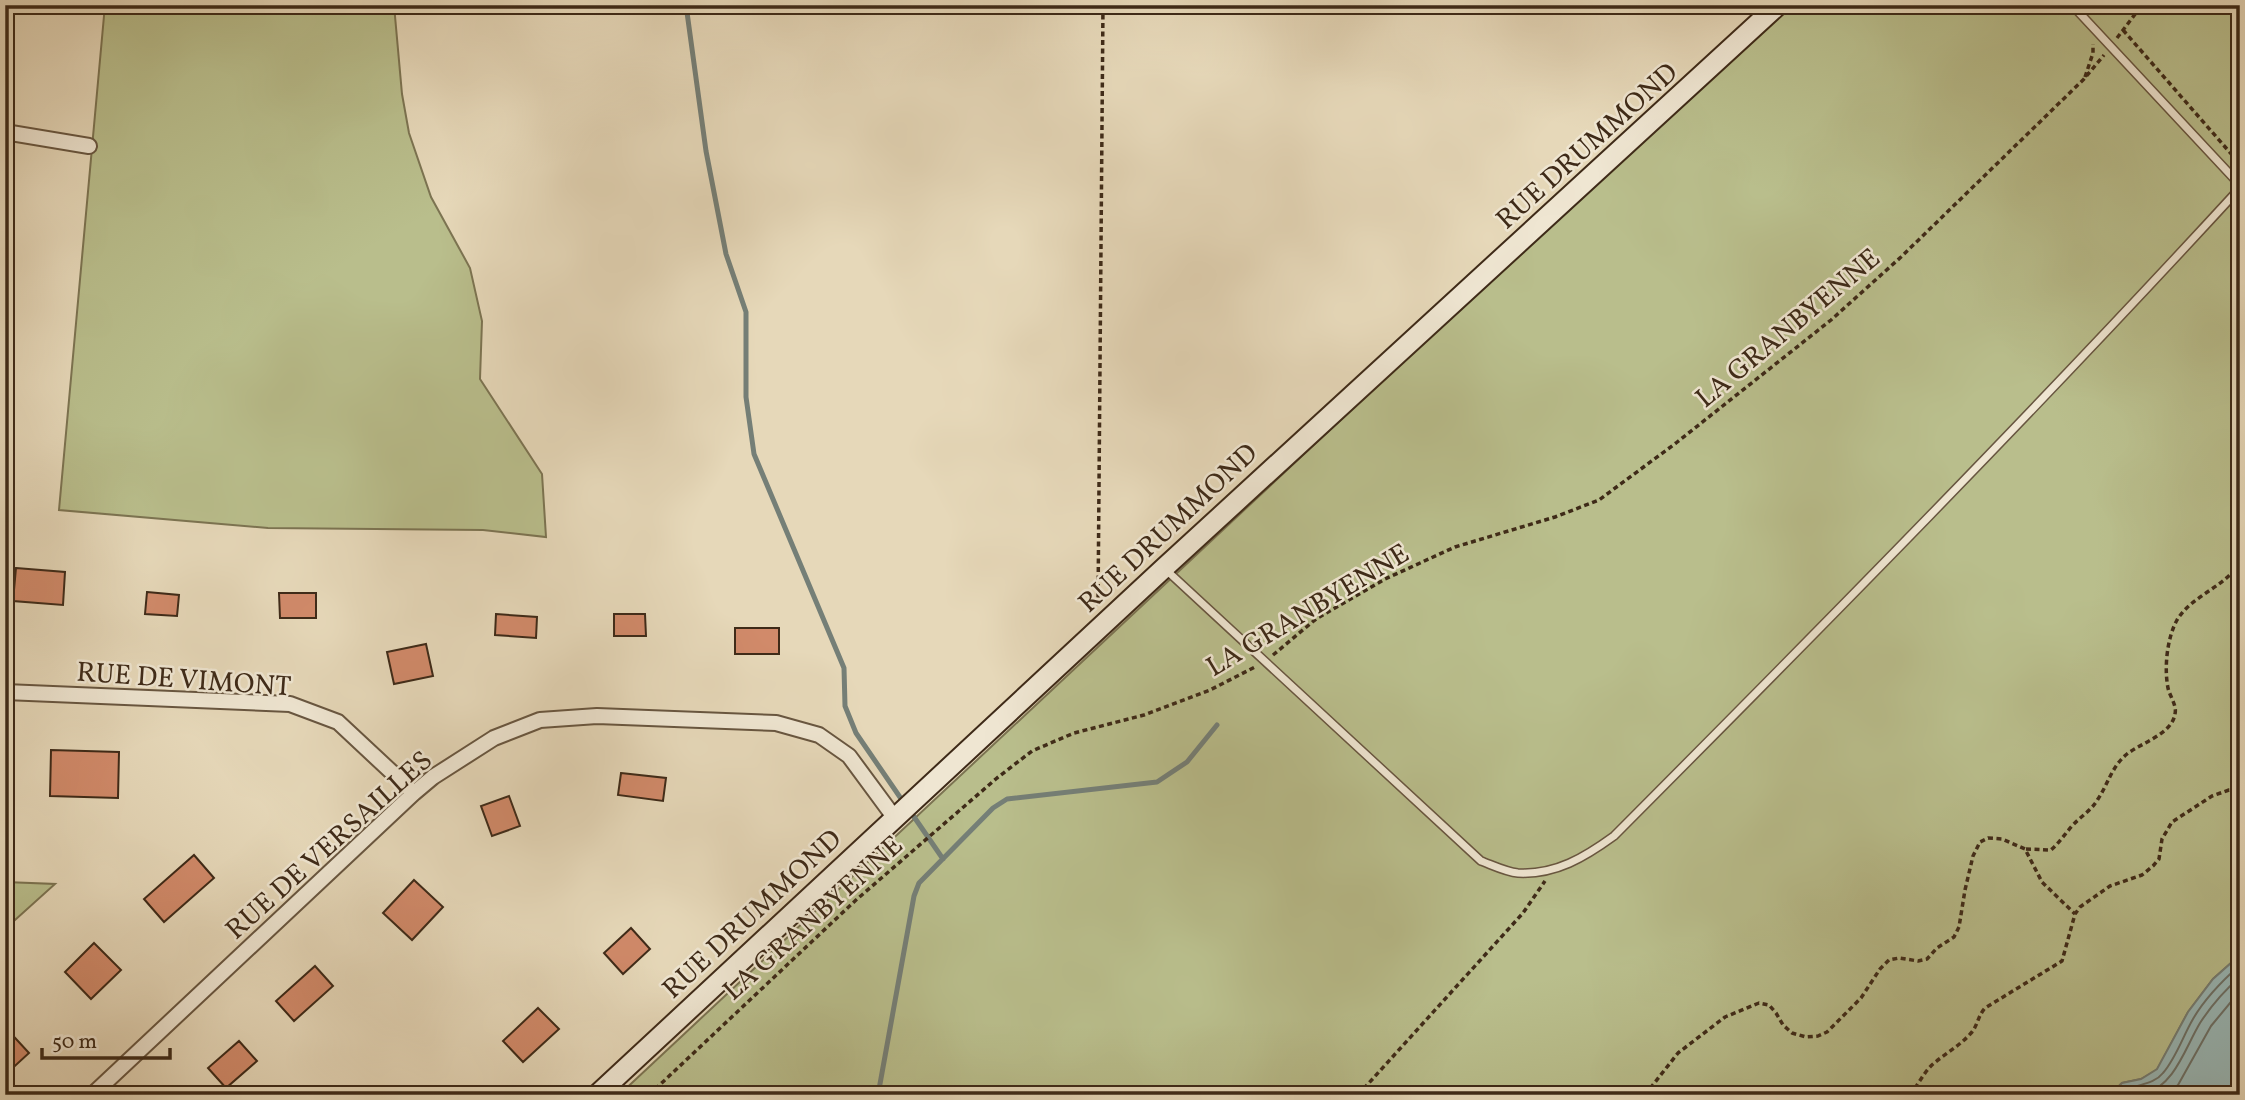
<svg xmlns="http://www.w3.org/2000/svg" width="2245" height="1100" viewBox="0 0 2245 1100" font-family="Vollkorn,serif">
  <rect width="100%" height="100%" fill="#e6d8b9"/>
  <filter id="stains"><feTurbulence type="fractalNoise" baseFrequency=".00286" numOctaves="4"/><feColorMatrix values="0 0 0 0 .2 0 0 0 0 .09 0 0 0 0 .02 0 0 0 .5 -.17"/></filter>
  <radialGradient id="worn" r=".72"><stop offset=".6" stop-color="#630" stop-opacity="0"/><stop offset="1" stop-color="#630" stop-opacity=".3"/></radialGradient>
  <!-- green -->
  <path fill="#b9be8c" stroke="#7c7452" stroke-width="2" d="M105,5H394L402,94L409,133L431,197L470,268L482,321L480,379L542,474L546,537L483,530L268,528L59,510Z
    M1784,5H2240V955L2213,979L2188,1012L2157,1070L2141,1079L2122,1083L2110,1095H619Z
    M5,882L55,884L5,929Z"/>
  <!-- water -->
  <path fill="#99b8b7" stroke="#757f77" stroke-width="2" d="M2240,955V1095H2110L2122,1083L2141,1079L2157,1069L2188,1012L2213,979Z"/>
  <g fill="none" stroke-linecap="round" stroke-linejoin="round">
    <!-- shore -->
    <path stroke="#6c7168" stroke-width="2" d="M2120,1095C2131,1083 2152,1087 2163,1073C2176,1058 2183,1036 2193,1019C2205,998 2222,981 2240,965
      M2144,1095C2176,1083 2184,1050 2200,1023C2211,1006 2225,990 2240,977
      M2166,1095L2178,1085L2211,1026L2240,991"/>
    <!-- stream -->
    <path stroke="#757f77" stroke-width="5" d="M686,5L706,151L726,254L746,312V397L754,454L844,668L845,706L856,733L904,803
      M910,811L943,859
      M878,1095L914,896L919,883L993,808L1007,799L1157,782L1187,762L1217,725"/>
  </g>
  <!-- building -->
  <path fill="#d18a6a" stroke="#3e2a18" stroke-width="2" d="M16,568L65,572L63,605L13,601Z
    M147,592L179,595L177,616L145,614Z
    M279,593H316V618H280Z
    M496,614L537,617L536,638L495,635Z
    M614,614H645L646,636H614Z
    M735,628H779V654H735Z
    M426,644L433,676L394,684L387,652Z
    M51,750L119,752L118,798L50,796Z
    M621,773L666,778L663,801L618,795Z
    M509,796L520,826L492,836L481,806Z
    M194,855L214,878L164,922L144,899Z
    M414,880L443,907L412,940L383,913Z
    M631,928L650,949L623,974L604,953Z
    M94,943L121,970L91,999L65,972Z
    M315,966L333,986L294,1021L276,1001Z
    M538,1008L559,1029L523,1062L503,1041Z
    M5,1027L29,1053L5,1075Z
    M239,1041L257,1061L226,1088L208,1068Z"/>
  <g fill="none" stroke-linecap="round" stroke-linejoin="round">
    <defs>
      <path id="lane" d="M2072,5L2240,185
        M1164,568L1481,861C1492,865 1506,872 1518,873C1556,875 1585,857 1614,836C1826,623 2037,409 2240,188"/>
      <path id="street" d="M5,132L89,146
        M5,692L290,704L338,722L414,793
        M92,1095L414,793L433,777L494,738L540,720L597,716L776,723L819,735L849,756L894,817"/>
      <path id="secondary" d="M597,1095L1164,568L1778,5"/>
    </defs>
    <!-- lane casing -->
    <use href="#lane" stroke="#685640" stroke-width="10"/>
    <!-- street casing -->
    <use href="#street" stroke="#685640" stroke-width="18"/>
    <!-- secondary casing -->
    <use href="#secondary" stroke="#3e2a18" stroke-width="23"/>
    <!-- path -->
    <path stroke="#3e2a18" stroke-width="3.5" stroke-dasharray="5 3.5" stroke-linecap="butt" d="M2123,30L2240,164
      M2117,38L2142,5
      M2085,77L2093,53V44
      M1098,606L1103,5
      M1273,655L1316,619L1385,579L1455,547L1555,517L1599,500L1676,443L1831,320L1901,257L2084,79L2104,55
      M2026,849L2051,850C2059,843 2065,834 2072,826C2081,816 2091,811 2098,799C2108,784 2112,766 2127,754C2141,743 2172,734 2175,714C2177,705 2170,697 2168,688C2164,668 2167,638 2177,620C2192,595 2226,587 2240,562
      M649,1095L856,900L997,778L1032,751L1074,733L1144,715L1210,690L1255,667
      M1358,1095L1523,913L1545,881
      M1645,1095L1678,1053L1725,1017L1759,1003L1769,1005L1776,1013L1783,1025L1792,1033L1806,1037L1818,1036L1827,1032L1861,998L1880,969L1889,960L1899,958L1918,961L1927,959L1937,948L1954,937L1959,927L1965,890L1973,856L1980,842L1988,838L2002,839L2025,849L2042,882L2075,914
      M1910,1095C1918,1085 1924,1072 1933,1064C1946,1053 1961,1045 1972,1032C1978,1024 1978,1016 1985,1008L2062,961L2075,914L2080,907L2110,886L2142,875L2153,866L2159,859L2162,839L2172,822L2212,796L2229,790H2240"/>
    <!-- lane -->
    <use href="#lane" stroke="#efe6d2" stroke-width="7"/>
    <!-- street -->
    <use href="#street" stroke="#efe6d2" stroke-width="14"/>
    <!-- secondary -->
    <use href="#secondary" stroke="#efe6d2" stroke-width="19"/>
  </g>
  <g text-anchor="middle" stroke-width="5" stroke-linejoin="round" paint-order="stroke">
    <!-- street labels -->
    <g font-size="28" fill="#3e2a18" stroke="#efe6d2">
      <text transform="translate(1586 145) rotate(-42)" y="10">RUE DRUMMOND</text>
      <text transform="translate(1787 327) rotate(-40)" y="10">LA GRANBYENNE</text>
      <text transform="translate(1167 527) rotate(-43)" y="10">RUE DRUMMOND</text>
      <text transform="translate(1307 609) rotate(-31)" y="10">LA GRANBYENNE</text>
      <text transform="translate(184 678) rotate(4)" y="10">RUE DE VIMONT</text>
      <text transform="translate(328 844) rotate(-42)" y="10">RUE DE VERSAILLES</text>
      <text transform="translate(751 913) rotate(-43)" y="10">RUE DRUMMOND</text>
      <text transform="translate(812 917) rotate(-42)" y="10">LA GRANBYENNE</text>
    </g>
  </g>
  <!-- margin -->
  <rect width="2245" height="1100" fill="none" stroke="#e6d8b9" stroke-width="28"/>
  <rect x="7" y="7" width="2231" height="1086" fill="none" stroke="#3e2a18" stroke-width="3.5"/>
  <rect x="14" y="14" width="2217" height="1072" fill="none" stroke="#3e2a18" stroke-width="2"/>
  <!-- scale -->
  <path d="M42 1048v10h128v-10" fill="none" stroke="#3e2a18" stroke-width="3.5"/>
  <text x="52" y="1048" font-size="21" fill="#3e2a18" stroke="#efe6d2" stroke-width="5" paint-order="stroke">50 m</text>
  <rect width="100%" height="100%" filter="url(#stains)"/>
  <rect width="100%" height="100%" fill="url(#worn)"/>
</svg>
